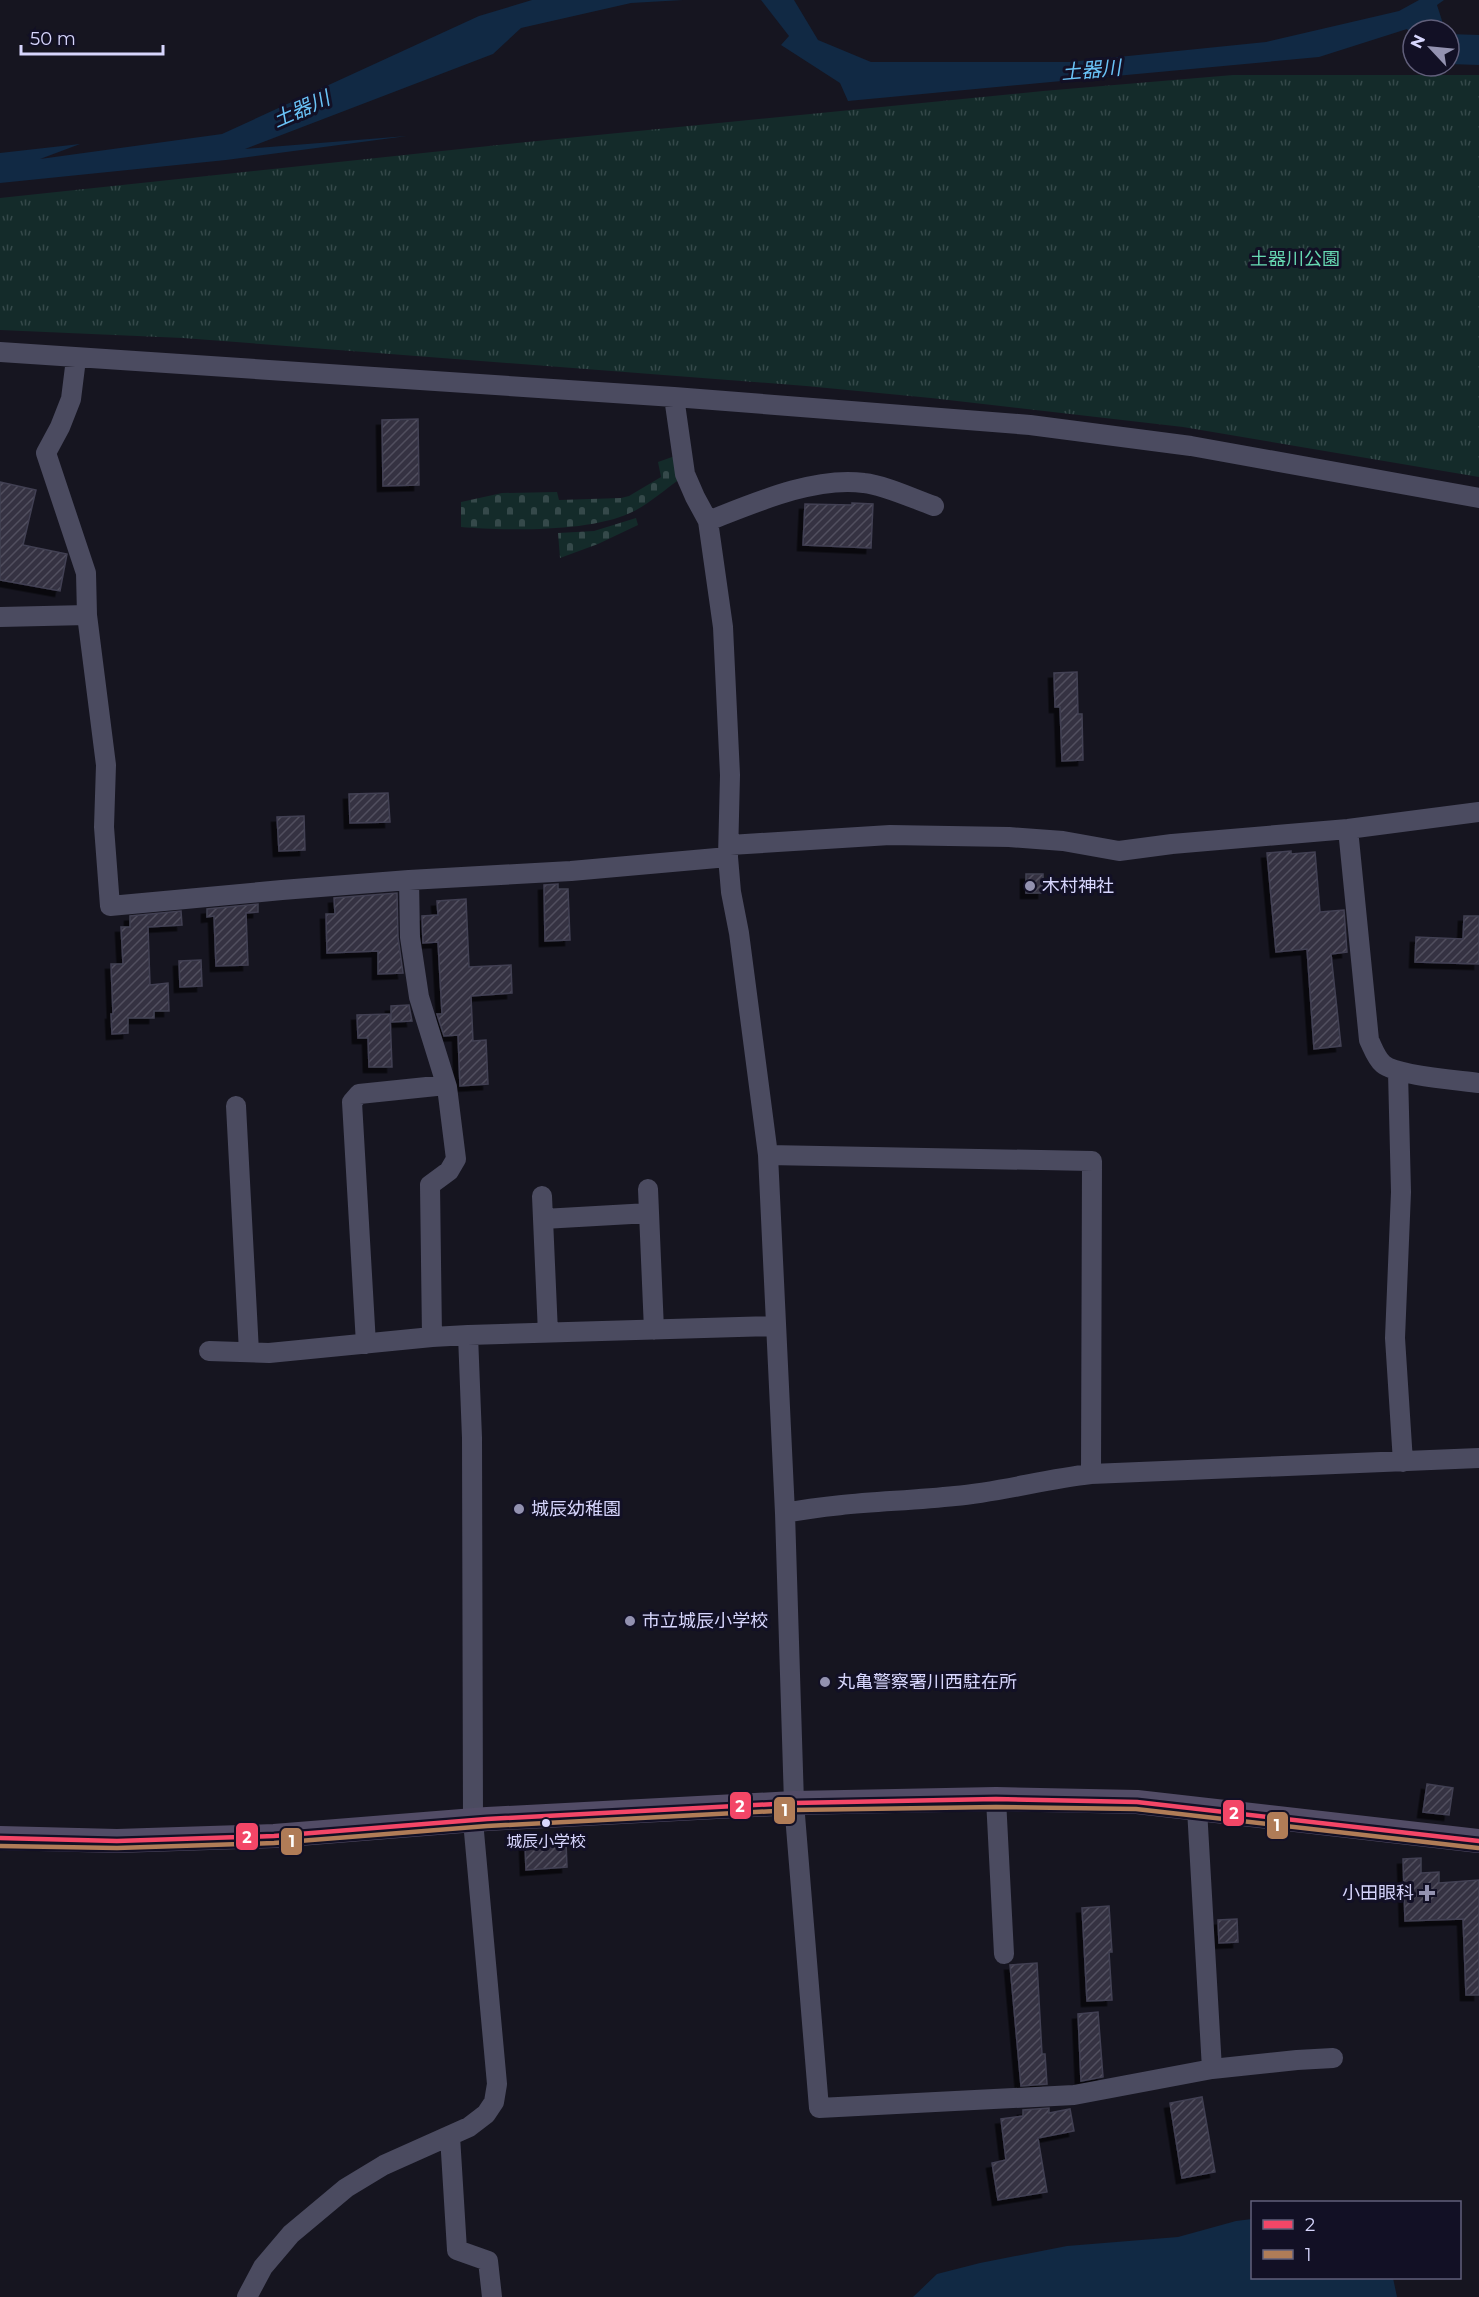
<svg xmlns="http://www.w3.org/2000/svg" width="1479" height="2297" viewBox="0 0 1479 2297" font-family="Montserrat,'Noto Sans JP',sans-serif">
  <defs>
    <pattern id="cemetery-stones" width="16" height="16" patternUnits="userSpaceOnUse" patternTransform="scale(1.5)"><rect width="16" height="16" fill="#142b2a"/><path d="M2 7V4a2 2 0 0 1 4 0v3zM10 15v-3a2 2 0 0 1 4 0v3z" fill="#35494a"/></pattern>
    <pattern id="park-tufts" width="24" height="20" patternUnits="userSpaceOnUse" patternTransform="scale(1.5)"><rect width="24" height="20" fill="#142b2a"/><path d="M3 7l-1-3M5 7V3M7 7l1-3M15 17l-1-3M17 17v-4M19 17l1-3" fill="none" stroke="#35494a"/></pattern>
    <pattern id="building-hatch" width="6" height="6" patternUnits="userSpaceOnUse" patternTransform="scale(1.5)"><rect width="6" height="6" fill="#343342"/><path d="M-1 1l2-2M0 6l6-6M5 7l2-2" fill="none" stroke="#51505e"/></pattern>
    <filter id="shadow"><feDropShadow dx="-5.5" dy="5.5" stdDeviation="0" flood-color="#0009"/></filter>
  </defs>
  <rect width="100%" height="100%" fill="#161520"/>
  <!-- cemetery -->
  <path fill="url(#cemetery-stones)" d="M675,456L680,479C664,490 648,505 630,513C590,532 505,531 461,527V502L502,493L557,492L559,500L621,498L629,496L661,477L658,462Z
    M636,518L638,525L598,544L560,558L558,533L594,531Z"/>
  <!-- park -->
  <path fill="url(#park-tufts)" d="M1233,75H1479V477L1183,427L931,398L806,386L183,338L0,330V198L517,143L1043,91Z"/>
  <!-- water -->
  <path fill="#112944" d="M532,0H683L631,3L521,28L493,54L245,149L407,136L226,160L0,183V153L80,144L40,159L222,134L479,16Z
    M761,0H794L818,40L871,62H1069L1266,42L1399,11L1419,0H1444L1437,5L1445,30H1413V36L1407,29L1319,57L848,101L840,83L781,45L789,36Z
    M1449,34L1479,35V65L1449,64Z
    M1252,2219V2278H1393L1397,2297H913L937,2274L980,2263L1067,2246L1178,2237L1236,2221Z"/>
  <!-- building -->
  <path fill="url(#building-hatch)" stroke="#424053" stroke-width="1.5" filter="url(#shadow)" d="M418,419L419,485L383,486L382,420Z
    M0,482L36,490L23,545L67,554L60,591L0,580Z
    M852,503L873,504L871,548L803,545L805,504L852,505Z
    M1077,672L1078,714H1082L1083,760L1062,761L1060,707H1055L1054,673Z
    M388,793L390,822L350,823L349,794Z
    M304,816L305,850L279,851L277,817Z
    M1291,851V854L1315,852L1320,912L1344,910L1347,952L1331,954L1341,1046L1314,1049L1307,949L1276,952L1267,853Z
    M1026,874H1043V893H1026Z
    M558,884V889H568L570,940L545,941L544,885Z
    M397,893L398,937L403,973L378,974V951L327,953L326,914H335L334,898Z
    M466,899L469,967L511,965L512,993L471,996L473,1041L486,1040L488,1084L460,1086L458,1035L444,1036L437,1014H442L438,942L423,943L422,916L438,915L437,901Z
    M258,904V912L246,913L248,965L216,966L214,916L207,917V909Z
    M181,911L182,925L148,927L150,985L168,983L169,1011H154V1018H128V1033L112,1034L111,1014H113L111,964H123L121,927H130V916Z
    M1464,916H1479V964L1415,962L1416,937L1463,939Z
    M201,960L202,986L180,987L179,961Z
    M409,1005L412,1021L391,1022V1006Z
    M390,1014L392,1067H369L368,1038H358L357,1015Z
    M1427,1784L1453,1788L1449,1815L1423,1812Z
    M566,1842L567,1867L526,1870L525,1844Z
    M1421,1858V1873L1439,1872V1883L1479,1880V1995H1466L1463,1919L1405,1921L1403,1859Z
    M1109,1906L1112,1952H1109L1112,2000L1087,2001L1082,1908Z
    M1237,1919L1238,1942L1219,1943L1218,1920Z
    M1037,1963L1042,2054H1045L1047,2084L1021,2086L1010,1965Z
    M1098,2012L1103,2077L1081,2081L1078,2014Z
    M1202,2097L1215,2172L1182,2178L1170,2103Z
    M1049,2108V2113L1070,2109L1074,2131L1038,2138L1047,2192L998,2200L992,2163L1006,2160L1001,2119L1023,2116V2110Z"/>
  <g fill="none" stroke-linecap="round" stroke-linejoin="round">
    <!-- minor -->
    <path stroke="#4b4b60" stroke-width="20" d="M0,352L674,397L1030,425L1191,446L1479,498
      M76,359L71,399L60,427L46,453L86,573L87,615L106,765L104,827L110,906L282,890L409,880L571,871L728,857
      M674,397L685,474L695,497L708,521L723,627L730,775L728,857L731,892L739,933L768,1155L785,1513L794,1803L819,2108L1074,2095L1212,2069L1297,2060L1333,2058
      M708,521C754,503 815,476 864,483C884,485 914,499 934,506
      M0,617L87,615
      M1348,829L1369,1040C1373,1048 1376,1058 1383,1064C1397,1076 1458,1080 1479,1083
      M730,845L890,835L1009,837L1063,841L1119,851L1172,844L1348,829L1479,812
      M1398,1072L1401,1192L1395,1338L1403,1462
      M236,1106L249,1352
      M768,1155L1092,1161L1091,1474
      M648,1189L654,1330
      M542,1196L548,1333
      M543,1219L649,1213
      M468,1335L776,1326
      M366,1344L352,1102L359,1094L446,1085
      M209,1351L269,1353L432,1337
      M785,1513C841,1502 898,1502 955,1496C1001,1492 1045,1479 1091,1474L1479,1458
      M996,1799L1004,1954
      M1197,1809L1212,2069
      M450,2136L457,2250L488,2261L492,2297
      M247,2297L263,2267L291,2234L346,2188L384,2165L469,2127L486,2114L494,2102L497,2084L473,1821L472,1438L468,1335L432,1337L430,1185L449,1171L456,1159L447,1087L419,997L410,937L409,880"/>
    <!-- major -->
    <path stroke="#524c66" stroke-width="24" d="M0,1838L117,1841L274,1836L487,1819L794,1803L996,1799L1137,1802L1479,1841"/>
    <defs>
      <path id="bus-1" d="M0,1838L117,1841L274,1836L487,1819L794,1803L996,1799L1137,1802L1479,1841"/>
      <path id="bus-2" d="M0,1846L117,1848L274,1843L487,1826L794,1810L996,1807L1136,1809L1478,1848"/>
    </defs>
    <!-- bus-1 casing -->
    <use href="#bus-1" stroke="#121025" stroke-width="9"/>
    <!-- bus-2 casing -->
    <use href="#bus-2" stroke="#121025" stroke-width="9"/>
    <!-- bus-1 -->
    <use href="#bus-1" stroke="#f34667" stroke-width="4.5"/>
    <!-- bus-2 -->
    <use href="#bus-2" stroke="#b07c57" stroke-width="4.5"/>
  </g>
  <!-- markers -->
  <g fill="#9392b0" stroke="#121025" stroke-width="2">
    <circle cx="1030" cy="886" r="6"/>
    <circle cx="519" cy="1509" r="6"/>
    <circle cx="630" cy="1621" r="6"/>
    <circle cx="825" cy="1682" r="6"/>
    <path d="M1424 1884h6v6h6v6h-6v6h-6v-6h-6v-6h6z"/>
  </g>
  <circle fill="#d7d6fd" stroke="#121025" stroke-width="2" cx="546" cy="1823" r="5"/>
  <g text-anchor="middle" stroke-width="6" stroke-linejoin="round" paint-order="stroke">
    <!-- bus labels -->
    <g font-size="16" fill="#d7d6fd" stroke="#121025">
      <text x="546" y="1847">城辰小学校</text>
    </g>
    <!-- park labels -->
    <g font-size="18" fill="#66d9b2" stroke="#121025">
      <text x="1295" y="265">土器川公園</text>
    </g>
    <!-- poi labels -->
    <g font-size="18" fill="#d7d6fd" stroke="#121025" text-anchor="start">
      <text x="1042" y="892">木村神社</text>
      <text x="531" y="1515">城辰幼稚園</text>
      <text x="642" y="1627">市立城辰小学校</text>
      <text x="837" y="1688">丸亀警察署川西駐在所</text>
      <text x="1414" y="1899" text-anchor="end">小田眼科</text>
    </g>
    <!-- water labels -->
    <g font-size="20" font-style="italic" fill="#6ac3f7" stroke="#121025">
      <text transform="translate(1091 70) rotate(-5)" y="7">土器川</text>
      <text transform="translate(301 109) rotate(-24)" y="7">土器川</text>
    </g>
  </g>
  <g stroke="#121025" stroke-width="2">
    <rect x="729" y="1791" width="23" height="29" rx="6" fill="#f34667"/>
    <rect x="773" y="1796" width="23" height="29" rx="6" fill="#b07c57"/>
    <rect x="1222" y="1799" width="23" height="28" rx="6" fill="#f34667"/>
    <rect x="1266" y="1811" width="23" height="29" rx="6" fill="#b07c57"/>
    <rect x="235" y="1822" width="24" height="29" rx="6" fill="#f34667"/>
    <rect x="280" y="1827" width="23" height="29" rx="6" fill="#b07c57"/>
  </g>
  <g font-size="16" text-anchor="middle" font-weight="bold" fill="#fff">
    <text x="740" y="1812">2</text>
    <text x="785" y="1816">1</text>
    <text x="1234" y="1819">2</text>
    <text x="1277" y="1831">1</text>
    <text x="247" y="1843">2</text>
    <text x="292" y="1847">1</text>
  </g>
  <!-- legend -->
  <rect x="1251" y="2201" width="210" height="78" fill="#121025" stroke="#615f7b" stroke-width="1.5"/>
  <rect x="1263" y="2220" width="30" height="9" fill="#f34667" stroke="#615f7b" stroke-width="1.5"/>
  <text x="1305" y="2231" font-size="18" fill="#d7d6fd">2</text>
  <rect x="1263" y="2250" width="30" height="9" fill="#b07c57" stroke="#615f7b" stroke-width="1.5"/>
  <text x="1305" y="2261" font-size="18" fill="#d7d6fd">1</text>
  <!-- north arrow -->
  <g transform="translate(1431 48) rotate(296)"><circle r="28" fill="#121025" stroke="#615f7b" stroke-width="1.5"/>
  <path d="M0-4.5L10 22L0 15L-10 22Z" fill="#9392b0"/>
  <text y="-9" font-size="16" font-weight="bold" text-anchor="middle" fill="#d7d6fd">N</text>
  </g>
  <!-- scale -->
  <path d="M21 45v9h142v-9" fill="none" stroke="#d7d6fd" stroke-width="3"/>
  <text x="30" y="45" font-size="18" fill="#d7d6fd" stroke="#121025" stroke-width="4.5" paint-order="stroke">50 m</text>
</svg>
